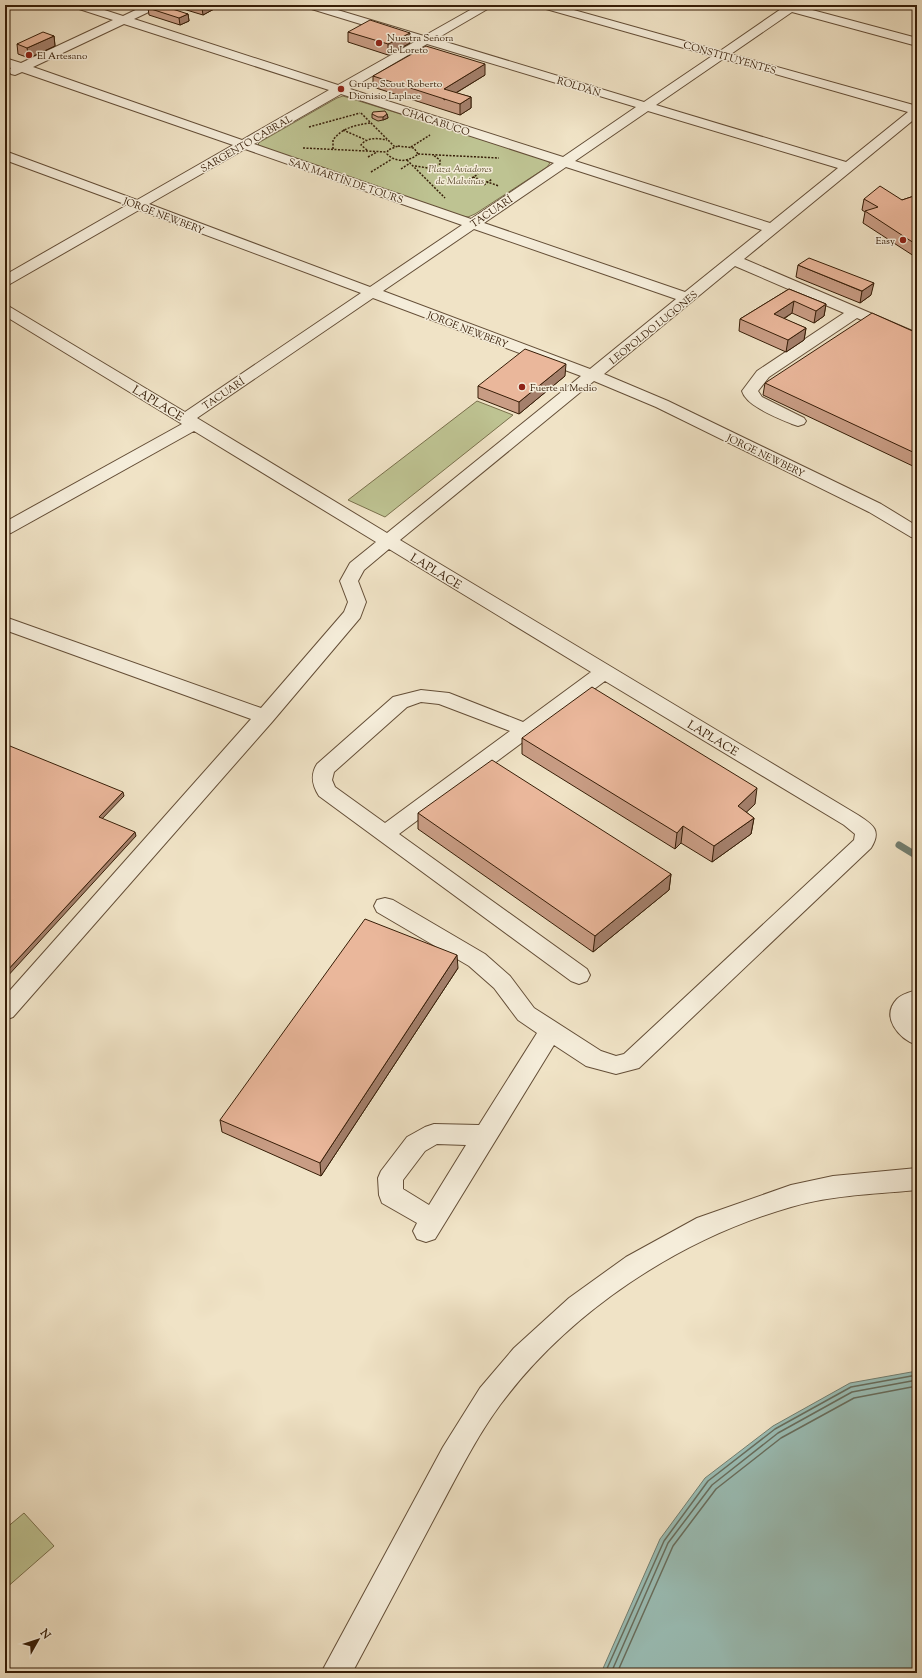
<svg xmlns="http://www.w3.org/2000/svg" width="922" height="1678" viewBox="0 0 922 1678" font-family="'Sorts Mill Goudy',serif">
  <rect width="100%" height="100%" fill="#f0e3c6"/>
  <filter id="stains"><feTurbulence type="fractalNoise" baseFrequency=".005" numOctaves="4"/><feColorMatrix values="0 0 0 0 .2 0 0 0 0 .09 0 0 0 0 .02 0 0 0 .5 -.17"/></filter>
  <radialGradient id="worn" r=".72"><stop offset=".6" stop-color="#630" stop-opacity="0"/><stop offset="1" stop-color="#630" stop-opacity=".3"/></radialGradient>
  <!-- green -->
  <path fill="#bec392" stroke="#7a704c" d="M343,96L544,159L550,163L547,167L475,214L468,217L462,216L261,147L258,144L260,142L337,98Z
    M477,401L513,415L385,517L348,500Z
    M24,1513L54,1546L5,1589V1529Z"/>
  <!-- water -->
  <path fill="#9abeb6" stroke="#727e70" d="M917,1371V1673H601L660,1539L705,1478L773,1426L850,1383Z"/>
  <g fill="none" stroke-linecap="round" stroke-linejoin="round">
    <!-- shore -->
    <path stroke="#686e5e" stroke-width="1.5" d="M605,1673L664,1541L708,1481L775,1429L851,1387L917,1375
      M611,1673L668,1543L712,1485L778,1433L852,1392L917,1380
      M617,1673L673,1546L716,1489L781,1438L854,1398L917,1386"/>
    <!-- stream -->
    <path stroke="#727e70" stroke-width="7" d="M899,845L917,856"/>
    <defs>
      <path id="minor" d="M71,5H89L123,16L146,5H161L159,7L134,19L338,85L416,41L305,7L303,5H321L424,36L479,5H493L491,7L436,39L644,102L712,56L539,7L537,5H556L720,51L781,9L778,8L777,5H803L801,7L917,38V46L792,12L731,54L917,106V117L744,259L917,333V344L857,318L769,377L758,391L762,397L804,418L806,421L804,424L798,426L792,424C778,418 746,406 742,391L757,371L844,313L735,266L604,374L668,401L881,504L917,526V538L911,537L869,512L656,407L594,381L400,540L858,815C873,825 882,830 871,848L639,1068L616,1074L586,1066L554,1045L435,1239L426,1242L417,1239L413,1231L417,1223L382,1203L379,1195L378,1178L381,1171L407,1137L425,1127L434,1124L479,1125L537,1033L518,1020L494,988L469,966L377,912L374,906L377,900L385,898L393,900L485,954L510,976L534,1008L601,1051L616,1056L624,1054L854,840L855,834L844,825L605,681L399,834L587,969L590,975L587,981L579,984L571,981L319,796C312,785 310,775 317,764L393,697L421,690L449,693L523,722L591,672L389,549L364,570L358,581L366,602L360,618L272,722L13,1017L5,1020V996L251,719L5,630V617L261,708L344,612L348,602L340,581L350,563L376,542L194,431L11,533L5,534V522L182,424L5,316V305L10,307L185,412L361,293L139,210L10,284L5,285V275L127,205L5,160V151L137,200L233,145L22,72L15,75L11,74L9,71L11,68L5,66V58L21,63L113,20L73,7ZM124,24L329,90L242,140L33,67ZM427,44L636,107L563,157L350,89ZM723,59L908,112L846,162L656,105ZM341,94L554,163L471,219L254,144ZM648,111L838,168L770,223L575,161ZM245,149L462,225L370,287L149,204ZM566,167L762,230L685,292L484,223ZM474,229L676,299L590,369L383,291ZM373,298L581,376L387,533L197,418ZM421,702L439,704L510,731L385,823L335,787L332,780L334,772L407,707ZM437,1144L466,1145L429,1205L403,1189V1180L425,1151Z
        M917,990V1009L913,1012L914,1019L917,1023V1045C899,1039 880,1017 897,999C902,994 910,992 917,990Z
        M917,1168V1190C875,1194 832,1195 791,1207C679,1239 570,1311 500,1405C475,1439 456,1478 436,1515C408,1568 380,1620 352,1673H321L443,1447L480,1388L514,1348L569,1298L626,1257L697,1218L791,1185L833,1176Z"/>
    </defs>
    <!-- minor casing -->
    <use href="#minor" stroke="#644e37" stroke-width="2"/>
    <!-- path -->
    <path stroke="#361d07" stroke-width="1.5" stroke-dasharray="2 1.5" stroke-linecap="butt" d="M361,113L395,147
      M309,127L360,113
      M343,130L366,140
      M398,146L414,148L418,154C409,162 396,163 387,154L388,150Z
      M411,147L430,135
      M303,148L387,152
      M333,149V140C342,128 355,125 370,123
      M367,150L361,145C367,137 378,138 387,140
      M418,154L499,158
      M368,157L377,152
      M407,160L445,198
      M415,166L428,168L440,164V160L433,155
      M401,169L410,163
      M371,172L392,159
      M473,177L499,186
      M469,180L478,174
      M484,185L492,179"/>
    <!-- minor -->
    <use href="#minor" fill="#f5edda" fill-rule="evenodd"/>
  </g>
  <!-- wall -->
  <path fill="#c99d85" stroke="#361d07" d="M170,5H214V9L203,15Z
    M148,8L188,14L189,21L180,25L149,15Z
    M348,32L410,43L388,55L348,42Z
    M54,36L55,46L29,58L18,54L17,44Z
    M485,75L456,93L471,97V108L460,115L373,87V76Z
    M372,114H387L388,118L383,120L378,121L372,118Z
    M917,195V258L863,223L865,212L862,210L864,199L902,200Z
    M798,265L871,295L860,303L796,277Z
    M789,289L826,304L824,316L814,323L792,313L784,319L806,328L804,340L786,352L739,331L740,319Z
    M917,333V468L763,395L765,383Z
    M565,376L519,414L478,398V386Z
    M522,738L755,804L746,812L754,818L751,834L712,862L681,843L675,849L522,754Z
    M418,813L671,874L669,890L593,952L418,829Z
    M458,968L321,1176L222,1132L220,1120Z"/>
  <!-- shaded-wall -->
  <path fill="#a4806c" stroke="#361d07" d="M208,5H214V9L203,15L202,8Z
    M188,14L189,21L180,25L179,18Z
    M410,33V43L388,55V44Z
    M54,36L55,46L29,58L27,48Z
    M485,64V75L444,100V89Z
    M471,97V108L460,115V104Z
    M387,114L388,118L383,120V117Z
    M874,283L871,295L860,303L862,291Z
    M794,301L792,313L772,326L774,314Z
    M826,304L824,316L814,323L816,311Z
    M806,328L804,340L786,352L788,340Z
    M566,364L565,376L519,414V402Z
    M757,788L755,804L735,823L738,806Z
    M123,792L124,796L100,821L99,817Z
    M754,818L751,834L712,862L714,846Z
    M683,826L681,843L675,849L677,833Z
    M135,832L136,836L5,979V973Z
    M671,874L669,890L593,952L595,936Z
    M457,955L458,968L321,1176L320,1163Z"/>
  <!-- building -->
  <path fill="#eab79b" stroke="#361d07" d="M154,5H160L188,14L179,18L148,8Z
    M193,5H208L202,8Z
    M370,20L410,33L388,44L348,32Z
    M43,32L54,36L27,48L17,44Z
    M426,46L485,64L444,89L471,97L460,104L373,76Z
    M385,111L387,114L383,117H378L372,114L373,112Z
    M880,186L902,200L917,195V245L865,211L878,207L864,199Z
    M809,258L874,283L862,291L798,265Z
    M789,289L826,304L816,311L794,301L774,314L806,328L788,340L740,319Z
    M872,313L917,333V454L765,383Z
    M525,349L566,364L519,402L478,386Z
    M592,687L757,788L738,806L754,818L714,846L683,826L677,833L522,738Z
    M5,744L123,792L99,817L135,832L5,973Z
    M492,760L671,874L595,936L418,813Z
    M365,919L457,955L320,1163L220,1120Z"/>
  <!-- markers -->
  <g fill="#8f2418" stroke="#f5edda" stroke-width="1.5">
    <circle cx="379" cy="43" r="4"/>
    <circle cx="29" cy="55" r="4"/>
    <circle cx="341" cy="89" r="4"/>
    <circle cx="903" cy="240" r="4"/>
    <circle cx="522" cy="387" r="4"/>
  </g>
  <g text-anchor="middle" stroke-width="3" stroke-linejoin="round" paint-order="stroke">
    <!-- far-poi labels -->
    <g font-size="10" fill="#361d07" stroke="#f5edda" text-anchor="start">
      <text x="387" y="41">Nuestra Señora<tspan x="387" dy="12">de Loreto</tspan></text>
      <text x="37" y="59">El Artesano</text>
      <text x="349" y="87">Grupo Scout Roberto<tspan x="349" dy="12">Dionisio Laplace</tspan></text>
      <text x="895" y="244" text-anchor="end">Easy</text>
      <text x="530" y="391">Fuerte al Medio</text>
    </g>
    <!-- far-street labels -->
    <g font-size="10" fill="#361d07" stroke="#f5edda">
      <text transform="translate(730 57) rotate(16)" y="4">CONSTITUYENTES</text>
      <text transform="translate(579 86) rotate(17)" y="4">ROLDÁN</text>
      <text transform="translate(436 121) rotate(18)" y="4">CHACABUCO</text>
      <text transform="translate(246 143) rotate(-30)" y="4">SARGENTO CABRAL</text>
      <text transform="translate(346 180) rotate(19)" y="4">SAN MARTÍN DE TOURS</text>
      <text transform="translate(491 211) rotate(-34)" y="4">TACUARÍ</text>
      <text transform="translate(164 215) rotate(21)" y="4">JORGE NEWBERY</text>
      <text transform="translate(653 327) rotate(-39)" y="4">LEOPOLDO LUGONES</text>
      <text transform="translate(468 329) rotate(21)" y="4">JORGE NEWBERY</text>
      <text transform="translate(223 393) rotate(-34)" y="4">TACUARÍ</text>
      <text transform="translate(766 455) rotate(26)" y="4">JORGE NEWBERY</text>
    </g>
    <!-- far-park labels -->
    <g font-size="10" font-style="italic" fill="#5f4f31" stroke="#f5edda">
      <text x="460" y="172">Plaza Aviadores<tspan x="460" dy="12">de Malvinas</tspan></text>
    </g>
    <!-- street labels -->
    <g font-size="12" fill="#361d07" stroke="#f5edda">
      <text transform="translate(158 403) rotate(31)" y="4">LAPLACE</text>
      <text transform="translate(436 571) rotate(31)" y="4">LAPLACE</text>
      <text transform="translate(713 738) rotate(31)" y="4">LAPLACE</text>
    </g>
  </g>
  <!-- margin -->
  <rect width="922" height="1678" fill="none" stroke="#f0e3c6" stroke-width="20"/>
  <rect x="6" y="6" width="910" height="1666" fill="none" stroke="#361d07" stroke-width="2"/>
  <rect x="10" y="10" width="902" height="1658" fill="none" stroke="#361d07"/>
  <!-- north arrow -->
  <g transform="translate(38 1640) rotate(51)" stroke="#f5edda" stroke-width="3" paint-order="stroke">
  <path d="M0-3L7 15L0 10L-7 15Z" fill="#361d07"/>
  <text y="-6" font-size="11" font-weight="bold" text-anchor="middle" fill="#361d07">N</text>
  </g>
  <rect width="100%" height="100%" filter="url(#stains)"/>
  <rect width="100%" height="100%" fill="url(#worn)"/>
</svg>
